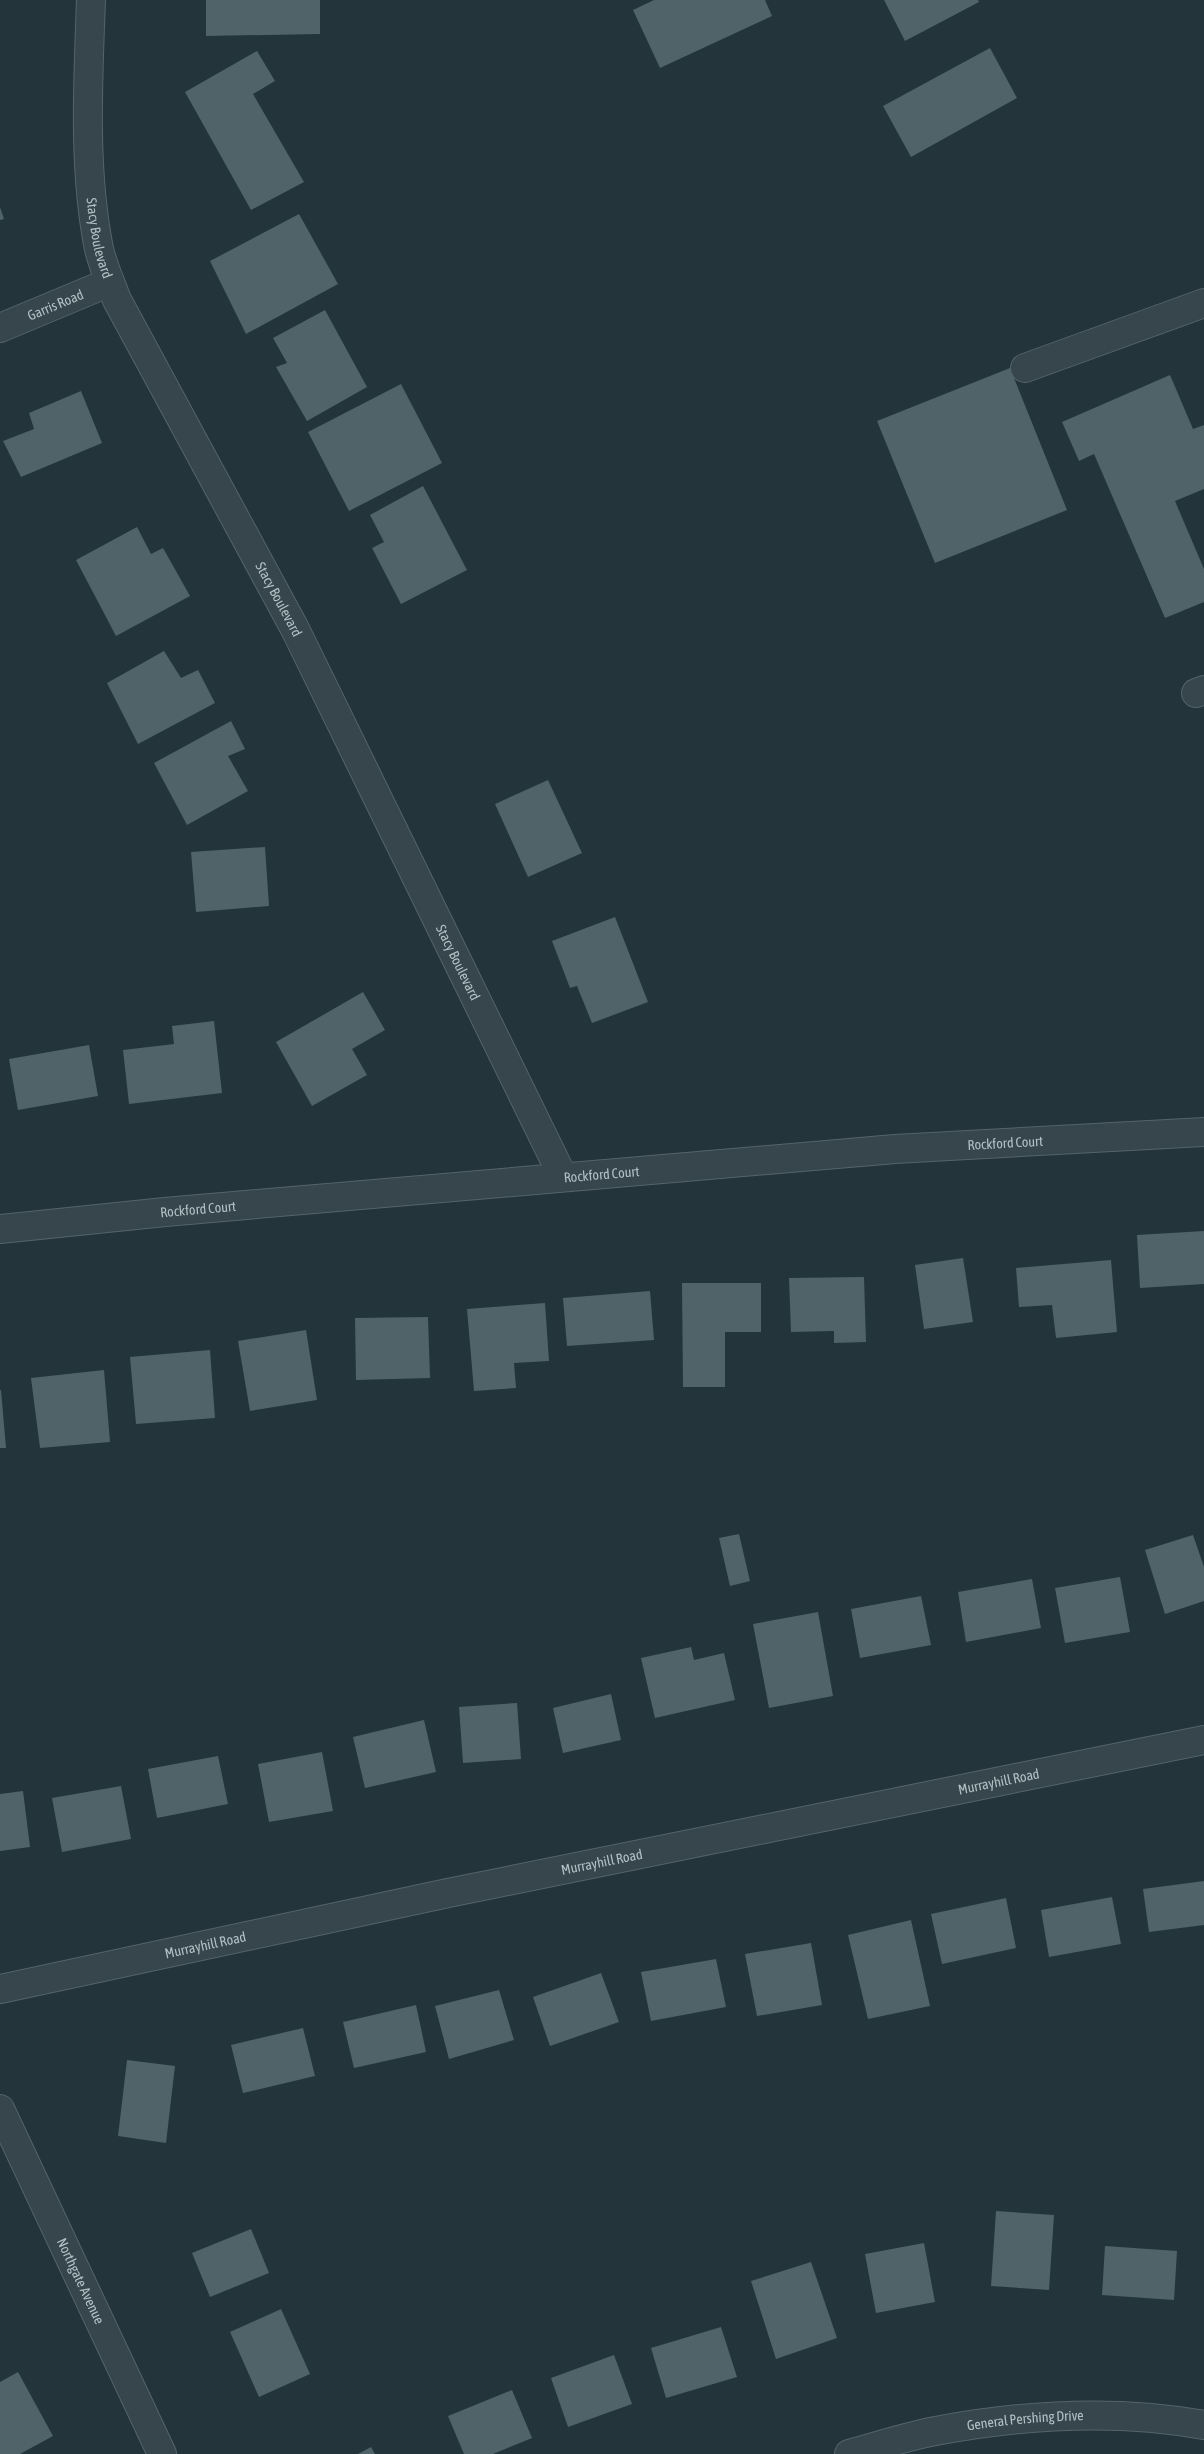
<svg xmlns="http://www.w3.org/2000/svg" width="1204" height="2454" viewBox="0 0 1204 2454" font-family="'Asap Condensed',sans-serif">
  <rect width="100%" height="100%" fill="#23353b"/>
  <!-- building -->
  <path fill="#4f6369" d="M206,0H320V34L206,36Z
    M654,0H765L772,16L660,68L633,10Z
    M884,0H978L979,2L905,41Z
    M990,48L1017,98L911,157L883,106Z
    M257,51L275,81L253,94L304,182L251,210L185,92Z
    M0,207L4,219L0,220Z
    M299,214L338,284L246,334L210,261Z
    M325,310L367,387L307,421L276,367L287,363L273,338Z
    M1010,368L1067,510L935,563L877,421Z
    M1170,375L1193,429L1204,425V489L1175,501L1204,569V602L1165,618L1094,454L1079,461L1062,422Z
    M401,384L442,463L349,511L308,432Z
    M81,391L102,443L21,477L3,441L34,429L29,413Z
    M423,486L467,570L401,604L372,548L384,542L370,515Z
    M137,527L151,554L163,548L190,596L116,636L76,560Z
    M164,651L181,678L198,670L215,703L138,744L107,683Z
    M231,721L245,749L228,756L248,791L187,825L154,763Z
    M548,780L582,853L528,877L495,804Z
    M265,847L269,906L196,912L191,852Z
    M615,917L648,1002L592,1023L577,986L570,988L552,941Z
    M363,992L385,1030L352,1049L367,1075L312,1106L276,1042Z
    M214,1021L222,1093L129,1104L123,1050L174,1044L172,1026Z
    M89,1045L98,1096L18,1110L9,1059Z
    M1204,1231V1284L1140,1288L1137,1235Z
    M963,1258L973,1322L924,1329L915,1265Z
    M1111,1260L1117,1332L1056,1338L1052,1305L1019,1307L1016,1268Z
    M864,1277L866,1342L834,1343V1331L791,1332L789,1278Z
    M682,1283H761V1332H725V1387H683Z
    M650,1291L654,1340L567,1346L563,1298Z
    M545,1303L549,1361L514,1363L516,1388L474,1391L467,1309Z
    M428,1317L430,1378L356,1380L355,1318Z
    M306,1330L317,1400L250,1411L238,1341Z
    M210,1350L215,1418L136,1424L130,1357Z
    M104,1370L110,1442L40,1448L31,1378Z
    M0,1390H1L6,1448H0Z
    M739,1534L750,1581L730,1586L719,1538Z
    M1193,1535L1204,1567V1601L1165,1614L1145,1550Z
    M1120,1577L1130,1632L1065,1643L1055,1588Z
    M1032,1579L1041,1628L966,1642L958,1592Z
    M921,1596L931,1645L860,1658L851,1609Z
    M818,1612L833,1696L769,1708L753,1624Z
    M691,1647L694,1660L724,1653L735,1700L655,1718L641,1658Z
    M611,1694L621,1740L563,1753L553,1708Z
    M517,1703L521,1759L463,1763L459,1707Z
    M424,1720L436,1772L365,1788L353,1737Z
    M322,1752L333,1811L269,1822L258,1764Z
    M218,1756L228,1804L157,1818L148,1769Z
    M121,1786L131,1839L62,1852L52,1798Z
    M23,1791L30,1847L0,1851V1794Z
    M1204,1881V1925L1149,1932L1143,1889Z
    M1112,1897L1121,1944L1049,1957L1041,1910Z
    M1006,1898L1016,1948L942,1964L931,1914Z
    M911,1920L930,2006L868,2019L848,1935Z
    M811,1943L822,2005L757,2016L745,1954Z
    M716,1959L726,2007L651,2021L641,1972Z
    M601,1973L619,2022L550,2046L533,1997Z
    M499,1990L514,2040L449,2059L435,2006Z
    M416,2005L426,2052L354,2068L343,2022Z
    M303,2028L315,2076L243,2093L231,2045Z
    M127,2060L175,2066L166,2143L118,2136Z
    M996,2211L1054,2215L1049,2290L991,2286Z
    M251,2229L269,2273L210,2297L192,2253Z
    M924,2243L935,2302L876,2313L865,2254Z
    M1105,2246L1177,2251L1174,2300L1102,2295Z
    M811,2262L837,2338L776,2359L751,2281Z
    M281,2309L310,2374L259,2397L230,2332Z
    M721,2327L737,2377L666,2398L651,2348Z
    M614,2355L632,2404L568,2427L551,2378Z
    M18,2372L53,2436L20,2454H0V2382Z
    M512,2390L532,2438L493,2454H464L448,2416Z
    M371,2447L375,2454H358Z"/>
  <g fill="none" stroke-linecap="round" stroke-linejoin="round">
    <defs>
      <g id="minor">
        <path id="s1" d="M91,0C88,81 83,169 99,249C103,266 111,284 117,300L295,629L563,1177"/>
        <path id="s2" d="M0,328L110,282"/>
        <path d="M1025,368L1204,303"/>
        <path d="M1196,693L1204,690"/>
        <path id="s3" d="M0,1229L165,1212L895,1149L1204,1132"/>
        <path id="s4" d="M0,1989L448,1893L1204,1740"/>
        <path id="s5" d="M0,2109L162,2454"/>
        <path id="s6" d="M849,2454C879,2446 910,2435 941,2430C1029,2414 1116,2409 1204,2425"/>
      </g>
    </defs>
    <!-- minor casing -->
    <use href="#minor" stroke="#556469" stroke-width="30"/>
    <!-- minor -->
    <use href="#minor" stroke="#37464c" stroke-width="28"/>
  </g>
  <g text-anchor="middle" stroke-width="5" stroke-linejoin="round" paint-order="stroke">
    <!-- street labels -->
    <g font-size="14" fill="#b3c1c7" stroke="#1c2b30">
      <text dy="5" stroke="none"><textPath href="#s1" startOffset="239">Stacy Boulevard</textPath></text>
      <text dy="5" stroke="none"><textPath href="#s2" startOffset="60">Garris Road</textPath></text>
      <text dy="5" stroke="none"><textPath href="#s1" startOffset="644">Stacy Boulevard</textPath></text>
      <text dy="5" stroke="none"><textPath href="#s1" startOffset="1049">Stacy Boulevard</textPath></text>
      <text dy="5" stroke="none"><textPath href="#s3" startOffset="1009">Rockford Court</textPath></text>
      <text dy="5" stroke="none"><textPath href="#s3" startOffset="604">Rockford Court</textPath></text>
      <text dy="5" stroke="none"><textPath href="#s3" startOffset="199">Rockford Court</textPath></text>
      <text dy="5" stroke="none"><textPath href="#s4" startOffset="1020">Murrayhill Road</textPath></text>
      <text dy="5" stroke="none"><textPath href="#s4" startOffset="615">Murrayhill Road</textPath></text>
      <text dy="5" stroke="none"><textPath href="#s4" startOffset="210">Murrayhill Road</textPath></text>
      <text dy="5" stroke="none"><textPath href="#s5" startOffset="190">Northgate Avenue</textPath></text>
      <text dy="5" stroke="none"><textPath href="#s6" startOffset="180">General Pershing Drive</textPath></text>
    </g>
  </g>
</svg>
